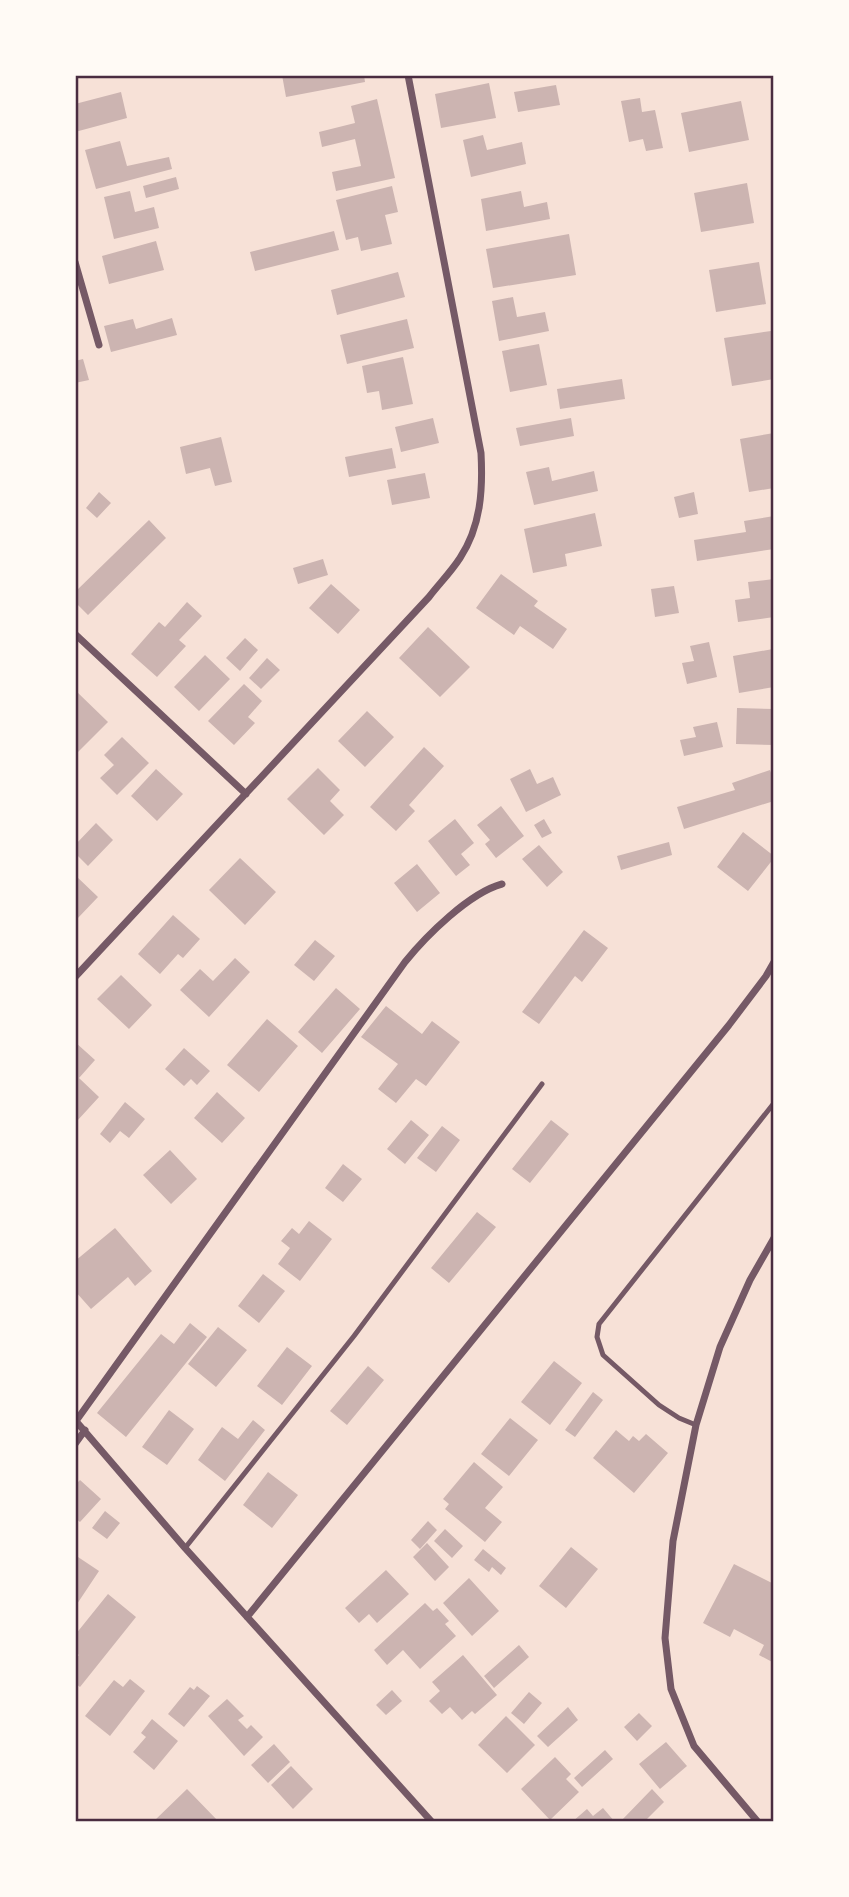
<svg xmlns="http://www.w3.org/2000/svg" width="849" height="1897" viewBox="0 0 849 1897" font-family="'Work Sans',sans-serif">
  <rect width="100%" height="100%" fill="#f7e1d7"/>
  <!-- building -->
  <path fill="#ccb4b1" d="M282,75H364L365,82L286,97Z
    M489,83L496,118L441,128L435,94Z
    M556,85L560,105L518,112L514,92Z
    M121,92L127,118L75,132V104Z
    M640,98L642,112L655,110L663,148L646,151L643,139L629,142L621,101Z
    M377,99L395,178L336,191L332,172L361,166L355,139L322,147L319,132L355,123L351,106Z
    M741,101L749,140L689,152L681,113Z
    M483,135L487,150L522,142L526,164L471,177L463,140Z
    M120,141L127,166L169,157L172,169L96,189L85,150Z
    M176,177L179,189L146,198L143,186Z
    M747,183L754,223L701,232L694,193Z
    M392,186L398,212L385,215L392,244L361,251L358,237L346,240L336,200Z
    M130,191L135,212L154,207L159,228L114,239L104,197Z
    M521,191L524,207L547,202L550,219L486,231L481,199Z
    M334,231L339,250L255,271L250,252Z
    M569,234L576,275L493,288L486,249Z
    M156,241L164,270L109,284L102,256Z
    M759,262L766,304L716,312L709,270Z
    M398,272L405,297L337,315L331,290Z
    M513,297L517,317L545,312L549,331L499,341L492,301Z
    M172,318L177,335L111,352L104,326L133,319L136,329Z
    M407,319L414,348L347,364L340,335Z
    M771,331L774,348V379L732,386L724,338Z
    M539,344L547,385L510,392L502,351Z
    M403,357L413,404L382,410L379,391L367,393L362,366Z
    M83,359L89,380L75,383V361Z
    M622,379L625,399L560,409L557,389Z
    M433,418L439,443L401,452L395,427Z
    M571,418L574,436L520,446L516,428Z
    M774,433V488L749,492L740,439Z
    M221,437L232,482L215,486L210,468L186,474L180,447Z
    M392,448L396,468L349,477L345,457Z
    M549,467L552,481L594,471L598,491L534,505L526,472Z
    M425,473L430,498L392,505L387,480Z
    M99,492L111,503L97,518L86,508Z
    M694,492L698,514L679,518L674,497Z
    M595,513L602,546L565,554L567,566L533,573L524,529Z
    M774,516V549L697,561L694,540L746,532L744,521Z
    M149,520L166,538L88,615L75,602V592Z
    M323,559L328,575L298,584L293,568Z
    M501,574L538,601L534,606L567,629L553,649L520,626L514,635L476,608Z
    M774,579V617L738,622L735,600L750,598L748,582Z
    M331,584L360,610L338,634L309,608Z
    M674,586L679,613L655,617L651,589Z
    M187,602L202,616L179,640L186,646L157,677L131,654L159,622L165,627Z
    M428,627L470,667L440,697L399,658Z
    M245,638L258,650L240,671L226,658Z
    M709,642L717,677L687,684L682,663L694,661L690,646Z
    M773,649L774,687L739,693L733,656Z
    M205,655L230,679L199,711L174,687Z
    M267,658L280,670L261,689L249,678Z
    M244,684L262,701L248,717L255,723L234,745L208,721Z
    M75,690L108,722L75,755Z
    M737,708L774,709V745L736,744Z
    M367,711L394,737L365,767L338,741Z
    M717,722L723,747L684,756L680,740L696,737L693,727Z
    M122,737L149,763L117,795L100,778L114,765L104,755Z
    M424,747L444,766L409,805L415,811L396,831L370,807Z
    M318,768L340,790L330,801L344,815L324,835L287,799Z
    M156,769L183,794L157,821L131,796Z
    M530,769L537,784L553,777L561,795L526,812L510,779Z
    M770,770L774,781V801L684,829L677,807L735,790L732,783Z
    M501,806L524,836L496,858L485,844L490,840L477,825Z
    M455,819L474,843L461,854L470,865L456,876L428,841Z
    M544,819L552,833L542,838L534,825Z
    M96,823L113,840L88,866L75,853V845Z
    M743,832L774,856V858L748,891L717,867Z
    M669,842L672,855L621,870L617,856Z
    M539,845L563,872L547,887L522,859Z
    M240,858L276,892L245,925L209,890Z
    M417,864L440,893L417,912L394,883Z
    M75,875L98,897L77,919L75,918Z
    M173,915L200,939L183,958L178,954L160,974L138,954Z
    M584,930L608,948L582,982L575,976L539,1024L522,1012Z
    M315,940L335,956L314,981L294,965Z
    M235,958L250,972L209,1017L180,990L200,969L213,981Z
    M121,975L152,1005L129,1029L97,999Z
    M336,988L360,1009L322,1053L298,1032Z
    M386,1006L422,1034L432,1021L460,1042L426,1086L416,1079L396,1103L378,1089L398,1064L361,1037Z
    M267,1019L298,1046L259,1092L227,1065Z
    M75,1042L95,1060L79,1078L99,1097L77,1121L75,1120Z
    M184,1048L210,1071L197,1085L191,1079L184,1086L165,1069Z
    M217,1092L245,1118L222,1143L194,1118Z
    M125,1102L145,1119L129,1138L120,1131L110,1143L100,1134Z
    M411,1120L429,1135L405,1164L387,1149Z
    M551,1120L569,1134L530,1183L512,1169Z
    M442,1126L460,1140L436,1172L417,1158Z
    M170,1150L197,1179L171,1204L143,1175Z
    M343,1164L362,1179L343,1202L325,1188Z
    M477,1212L496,1227L449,1283L431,1268Z
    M309,1221L332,1239L300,1281L278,1264L290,1248L281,1241L292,1228L299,1234Z
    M115,1228L152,1271L135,1286L128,1277L91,1309L75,1291V1261Z
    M263,1274L285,1291L259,1323L238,1306Z
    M190,1323L207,1337L126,1437L97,1413L161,1334L174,1344Z
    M218,1327L247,1350L216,1387L188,1364Z
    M287,1347L312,1366L282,1405L257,1386Z
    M554,1361L582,1383L550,1425L521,1402Z
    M368,1366L384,1380L347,1425L330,1411Z
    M593,1392L603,1400L575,1437L565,1430Z
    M169,1410L194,1429L167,1465L142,1447Z
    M510,1418L538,1440L509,1476L481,1454Z
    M253,1420L265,1430L225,1481L198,1460L222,1427L238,1439Z
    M616,1430L629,1441L633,1436L639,1441L646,1434L668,1453L634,1493L593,1458Z
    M474,1462L503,1487L485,1508L502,1522L485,1542L445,1509L449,1504L443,1499Z
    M268,1472L298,1495L272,1528L243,1505Z
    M80,1480L101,1499L80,1522L75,1518V1485Z
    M105,1511L120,1523L107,1539L92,1528Z
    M428,1521L437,1530L420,1549L411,1540Z
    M445,1529L463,1546L452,1558L434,1541Z
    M427,1543L449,1567L435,1581L413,1557Z
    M571,1547L598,1569L566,1608L539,1586Z
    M483,1549L506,1568L501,1575L492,1567L489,1572L474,1560Z
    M75,1555L99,1571L75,1607Z
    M734,1564L774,1584V1663L759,1655L764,1645L734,1629L730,1637L703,1623Z
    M386,1570L409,1594L377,1623L369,1614L359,1623L345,1608Z
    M469,1578L499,1611L472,1636L443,1603Z
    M108,1594L136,1617L80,1687L75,1683V1659L79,1655L75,1652V1635Z
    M425,1603L433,1611L437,1608L449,1621L445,1624L456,1636L420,1669L403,1650L387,1665L374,1650Z
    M519,1645L529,1657L494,1688L484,1676Z
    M463,1655L497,1695L475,1714L472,1711L462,1720L450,1707L442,1714L429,1701L440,1691L432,1682Z
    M130,1679L145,1691L110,1736L85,1716L114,1680L123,1687Z
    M197,1686L210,1696L184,1727L168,1714L190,1687L194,1690Z
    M392,1690L402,1701L386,1715L376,1705Z
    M529,1692L542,1703L524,1724L511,1713Z
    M227,1699L244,1716L238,1720L247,1729L251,1725L263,1737L244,1756L208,1716Z
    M568,1707L578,1720L548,1747L537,1736Z
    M639,1713L652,1726L637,1741L624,1727Z
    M506,1716L535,1745L507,1773L478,1745Z
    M152,1719L178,1741L154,1770L133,1752L146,1737L141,1733Z
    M666,1742L687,1766L660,1789L639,1764Z
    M274,1744L290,1762L268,1783L251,1765Z
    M605,1750L613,1759L582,1787L574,1778Z
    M555,1757L571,1774L566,1779L579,1792L550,1820L521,1789Z
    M291,1766L313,1789L293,1809L271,1785Z
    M187,1789L219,1822H153Z
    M652,1789L664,1802L644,1822H620Z
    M603,1808L615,1822H572L587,1809L593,1816Z"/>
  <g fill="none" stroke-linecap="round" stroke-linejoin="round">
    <!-- service -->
    <path stroke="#755966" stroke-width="5" d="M696,1425L679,1418L659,1405L603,1355L597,1337L599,1324L774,1103
      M185,1548L354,1336L542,1084"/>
    <!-- minor -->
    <path stroke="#755966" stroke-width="7" d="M75,262L99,345
      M75,634L246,794
      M75,977L429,597C439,584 451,572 460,558C481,526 483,490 481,453L408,75
      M75,1420L185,1548L432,1822
      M76,1421L405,962C426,936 469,893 502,884
      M75,1444L85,1430
      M247,1617L729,1025L766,976L774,962
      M758,1822L694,1746L671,1689L665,1638L673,1541L696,1425L720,1347L750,1280L774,1238"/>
  </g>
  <!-- border -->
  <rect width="849" height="1897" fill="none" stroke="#fffaf5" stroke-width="154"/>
  <rect x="77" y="77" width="695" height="1743" fill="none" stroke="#4a2c40" stroke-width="2.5"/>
</svg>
